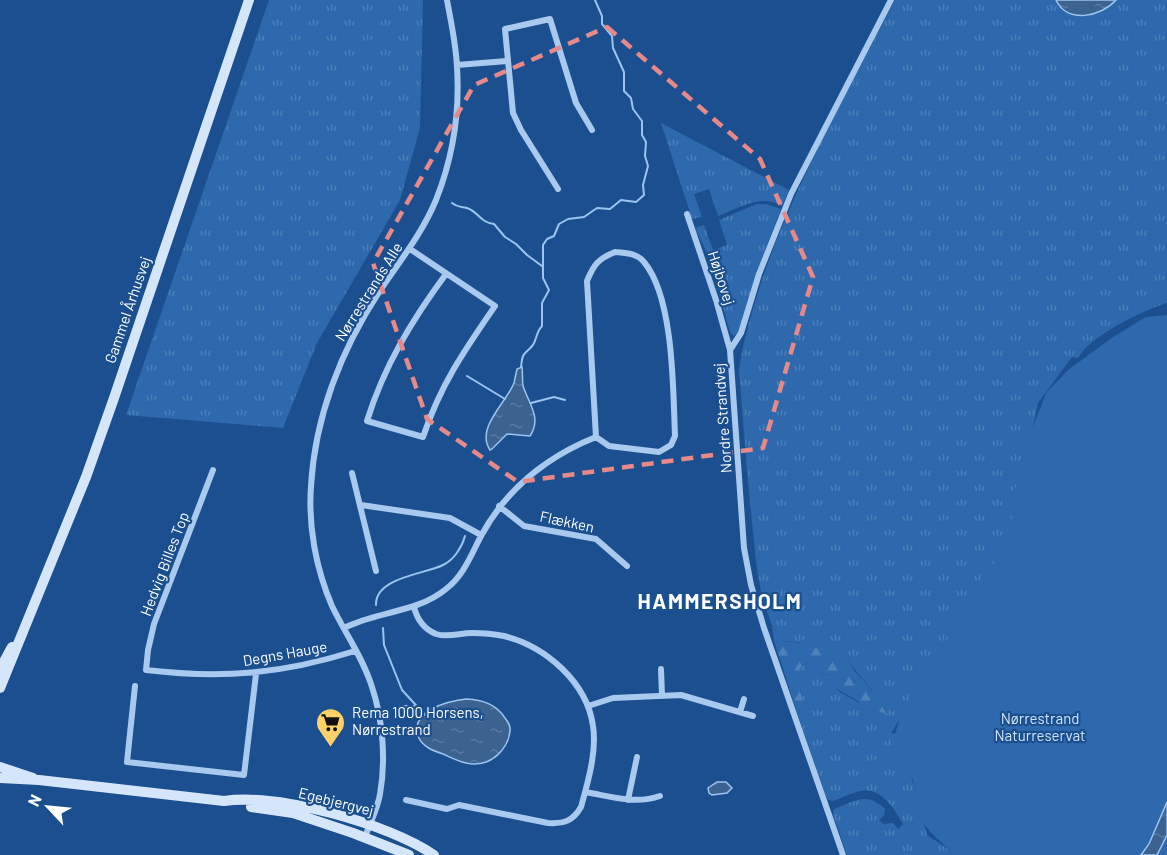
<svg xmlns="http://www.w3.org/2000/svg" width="1167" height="855" viewBox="0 0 1167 855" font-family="Barlow,sans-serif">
  <defs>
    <pattern id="grass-tufts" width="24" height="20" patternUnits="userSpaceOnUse" patternTransform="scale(1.5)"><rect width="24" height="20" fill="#2e69ad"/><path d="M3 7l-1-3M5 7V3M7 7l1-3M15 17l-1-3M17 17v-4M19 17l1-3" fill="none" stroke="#4d80b9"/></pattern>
    <pattern id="forest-firs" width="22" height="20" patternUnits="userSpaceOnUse" patternTransform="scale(1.5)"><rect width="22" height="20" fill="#2e69ad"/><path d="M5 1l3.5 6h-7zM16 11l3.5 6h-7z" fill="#4d80b9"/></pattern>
    <pattern id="water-ripples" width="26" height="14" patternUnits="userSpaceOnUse" patternTransform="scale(1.5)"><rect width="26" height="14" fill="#3c6290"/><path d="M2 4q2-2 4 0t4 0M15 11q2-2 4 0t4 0" fill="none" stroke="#597aa1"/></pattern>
  </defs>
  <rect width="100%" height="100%" fill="#1b4f8f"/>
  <!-- grass -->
  <path fill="url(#grass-tufts)" d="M269,0H423L420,128L400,200L317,343L283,428L126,415Z
    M895,0H1167V303C1143,310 1090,336 1078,358L1072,357L1038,403L1007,553L891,733L900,734L927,835L957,855H847L833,814L834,809C855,801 867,791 885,809L884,815L879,820L883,824L893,823L898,829L903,824C894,809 882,787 860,791C850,793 841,799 832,801L827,799L798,715L803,701L799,683V670L804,664L810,662L817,667L822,674L831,675V685C842,695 857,700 869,710L873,709L886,713C881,695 857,677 848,658L797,642L784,641L772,626L762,598L756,562L748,482L739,370C742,346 749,323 756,299C788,194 845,98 895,0Z
    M661,123L789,190L782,206C761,193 739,208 718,216L709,189L694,194L702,217L692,219Z
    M757,204H766L781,209L757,270L739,331L734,336L730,332L708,255L696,230L697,227L704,225L713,250L727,245L719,220Z"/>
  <!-- forest -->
  <path fill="url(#forest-firs)" d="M772,626L784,641L817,645L836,651L848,658L854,670L883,703L886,714L873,709L865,712L858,701L830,685L831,675L822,674L817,667L810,662L804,664L799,670V683L803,701L798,715L774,641Z"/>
  <!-- park -->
  <path fill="#2e69ad" d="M1167,315V855H956C941,842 920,827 916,805C913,792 917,787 910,773C905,763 897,755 891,746L901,715L917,684L946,642L957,615L977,583L1000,557L1011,525L1015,489L1025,448L1046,393L1068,370L1113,337L1146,317Z"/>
  <!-- water -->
  <path fill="url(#water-ripples)" stroke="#9cc4f0" stroke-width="1.5" d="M1056,0H1116C1101,17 1067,24 1056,0Z
    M522,367C523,374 522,380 523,386C529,404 542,418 530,436L507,434L492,449L490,450C475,428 507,402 514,383C515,379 516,373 517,369Z
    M466,699C483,700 496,704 505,718C508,722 511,726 510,731C508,749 492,765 473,764C463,764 452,758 443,754C434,751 422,747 418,736C410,710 449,701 466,699Z
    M717,782H726L732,788L727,793L712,795L709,793L708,788Z
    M1167,802V835L1157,855H1141L1149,844Z"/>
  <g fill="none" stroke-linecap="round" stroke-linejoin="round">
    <!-- stream -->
    <path stroke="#9cc4f0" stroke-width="2" d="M452,203C458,208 461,206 467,208C479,212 479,222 494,224L505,237L516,244L527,255L542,266
      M521,367C523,350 524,356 533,345C537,339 536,332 542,326V303L549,290L543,278V245L547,239L554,236L559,224L568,219L584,217L597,208L610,209L621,200L636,202L644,195L643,185L648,166L645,156L646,142L642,135V121L633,109L631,98L624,91V72L613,48L612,36L602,24V16L595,0
      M467,376L505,399
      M531,403L554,397L565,400
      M376,605C375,577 426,574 443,565C454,560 462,547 465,536
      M383,628L384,645L402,690L425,715
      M400,706H415"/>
    <!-- street -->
    <path stroke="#a9c9ee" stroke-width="6" d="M457,65L507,61
      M558,189L521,130L513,113L505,29L550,19L576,103L592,130
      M687,214L716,300L730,350
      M410,249L495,306C464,351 441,384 423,437L367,421C384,366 412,320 446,274
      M615,252C625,253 637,253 644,262C674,298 673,390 675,436L671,445L659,452L609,446L596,437L587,281C594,264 598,259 615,252Z
      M213,470L154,624L148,650L146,670C222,679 282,674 355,651
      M352,473L376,571
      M361,505L450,518L481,535
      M499,506L524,526L596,539L627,566
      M344,628C377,611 417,613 446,589C464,575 471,555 481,536C507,488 546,457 596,437
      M661,669L662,696
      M135,686L127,762L244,775L256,674
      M588,706L613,698L681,695L753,716
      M740,712L744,699
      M585,792C610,796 635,805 660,796
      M406,800L447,809L459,805L548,823C564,824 573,821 581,807C588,782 597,751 593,726C587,682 545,646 504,636C494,634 482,633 472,633C460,633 448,638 436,634C424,629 417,619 414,607
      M628,800L637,757
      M365,837C370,823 378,808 380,794C386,760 383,720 372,687C363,658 345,633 332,606C316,569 308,526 311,486C315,417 341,350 379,292C399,262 422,234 436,200C453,157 460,113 457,67C456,44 451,22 447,0
      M843,855L764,628L751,585L744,548L730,350L741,333L759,274L791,194L891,0"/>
    <!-- secondary -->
    <path stroke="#d6e6fa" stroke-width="10" d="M0,669L12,647
      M0,688L86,477L114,398L249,0
      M0,767L33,778
      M0,778L39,780L224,801C279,793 389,824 434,855
      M251,807L293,813L353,833L409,855"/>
  </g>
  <!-- marked area -->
  <path fill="none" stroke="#e88989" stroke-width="4.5" stroke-dasharray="12 8" stroke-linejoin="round" d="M607,27L760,159L813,277L763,448L518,482L427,419L373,263L474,85Z"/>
  <!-- icons -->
  <defs>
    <symbol id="supermarket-pin" viewBox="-11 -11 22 30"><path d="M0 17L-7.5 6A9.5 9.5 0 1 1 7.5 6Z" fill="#ffd166" stroke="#1b4f8f"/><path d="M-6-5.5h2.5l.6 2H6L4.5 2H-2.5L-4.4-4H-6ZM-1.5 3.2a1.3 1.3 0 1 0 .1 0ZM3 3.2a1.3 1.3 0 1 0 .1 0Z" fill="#111"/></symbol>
  </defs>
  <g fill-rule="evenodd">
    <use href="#supermarket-pin" x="314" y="706" width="33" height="45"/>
  </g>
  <g text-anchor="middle" stroke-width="4.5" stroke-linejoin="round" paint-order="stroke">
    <!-- street labels -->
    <g font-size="15" fill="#fff" stroke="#1b4f8f">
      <text transform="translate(721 278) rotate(72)" y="5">Højbovej</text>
      <text transform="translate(369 292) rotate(-58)" y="5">Nørrestrands Alle</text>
      <text transform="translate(128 310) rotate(-71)" y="5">Gammel Århusvej</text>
      <text transform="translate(723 418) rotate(-94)" y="5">Nordre Strandvej</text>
      <text transform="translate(567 522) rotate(12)" y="5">Flækken</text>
      <text transform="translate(165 564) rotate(-69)" y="5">Hedvig Billes Top</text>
      <text transform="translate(285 654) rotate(-10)" y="5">Degns Hauge</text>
      <text transform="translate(336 802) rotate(14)" y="5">Egebjergvej</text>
    </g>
    <!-- poi labels -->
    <g font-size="15" fill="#fff" stroke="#1b4f8f" text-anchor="start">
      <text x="352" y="718">Rema 1000 Horsens,<tspan x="352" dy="17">Nørrestrand</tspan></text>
    </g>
    <!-- park labels -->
    <g font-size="15" fill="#cfe3fa" stroke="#1b4f8f">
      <text x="1040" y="724">Nørrestrand<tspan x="1040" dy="17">Naturreservat</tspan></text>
    </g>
    <!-- district labels -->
    <g font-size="21" font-weight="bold" letter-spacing="1.5" fill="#fff" stroke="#1b4f8f">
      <text x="720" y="609">HAMMERSHOLM</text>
    </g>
  </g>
  <!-- north arrow -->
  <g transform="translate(48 807) rotate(296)" stroke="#1b4f8f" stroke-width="4.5" paint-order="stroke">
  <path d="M0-4.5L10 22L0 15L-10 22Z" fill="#ffffff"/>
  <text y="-9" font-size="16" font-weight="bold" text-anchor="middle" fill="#ffffff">N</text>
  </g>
</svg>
